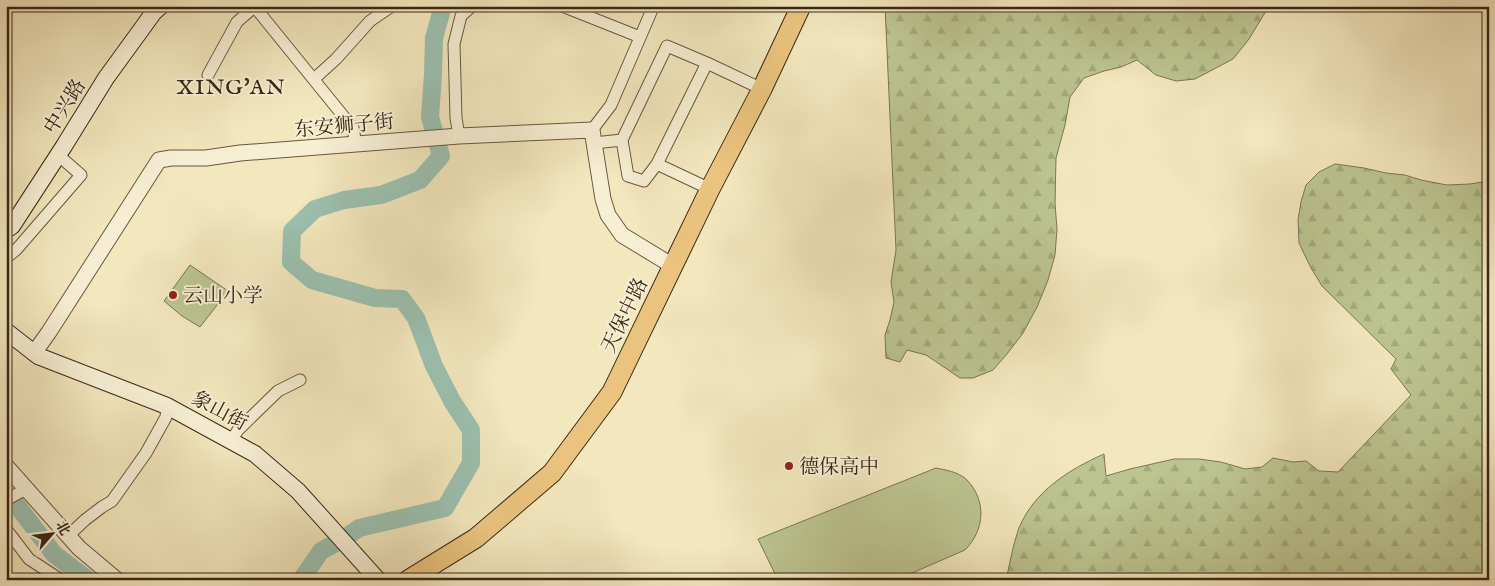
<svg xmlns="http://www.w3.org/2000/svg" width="1495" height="586" viewBox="0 0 1495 586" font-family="'IM FELL English','Noto Serif SC',serif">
  <defs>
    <pattern id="forest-firs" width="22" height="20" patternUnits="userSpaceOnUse" patternTransform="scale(1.25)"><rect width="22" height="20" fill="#bcc590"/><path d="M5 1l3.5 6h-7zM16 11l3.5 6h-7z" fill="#a2a97b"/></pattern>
  </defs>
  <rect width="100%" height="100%" fill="#f3e7bd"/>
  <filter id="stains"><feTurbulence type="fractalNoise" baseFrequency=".004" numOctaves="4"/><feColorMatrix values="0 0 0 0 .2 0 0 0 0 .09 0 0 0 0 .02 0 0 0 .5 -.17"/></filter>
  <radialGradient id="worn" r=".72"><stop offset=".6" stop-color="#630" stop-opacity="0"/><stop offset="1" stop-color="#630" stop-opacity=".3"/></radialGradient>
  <!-- forest -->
  <path fill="url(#forest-firs)" stroke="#7b7653" d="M885,6H1269L1249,39L1233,59L1195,79L1176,81L1156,75L1137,60L1121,67L1104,71L1084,78L1070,97L1065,125L1056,158L1055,203L1057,229L1055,255L1048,280L1037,307L1023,333L1007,354L993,370L973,378H960L926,355L907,350L900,362L886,358L885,335L890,320L894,302L891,282L896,250Z
    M1335,164L1364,168L1386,173L1405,175L1421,180L1447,185L1470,184L1489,181V580H1006C1010,563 1013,544 1019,528C1034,491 1070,469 1104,454L1106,476L1130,469L1174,459H1199L1221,462L1245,469L1262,467L1273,458L1293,462L1306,461L1319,471L1338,472L1411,395L1391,369L1396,359L1322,286L1311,268L1299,243L1298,220L1301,202L1306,185L1319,172Z"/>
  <!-- pitch -->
  <path fill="#bcc590" stroke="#7b7653" d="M190,265L228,291L200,327L182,316L164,301Z
    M936,468C946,470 958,472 966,479C987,500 985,530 965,550L896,580H778L758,539Z"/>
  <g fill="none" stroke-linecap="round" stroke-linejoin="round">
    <!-- river -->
    <path stroke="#9bc0af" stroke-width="18" d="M16,504L54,554L88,580
      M349,535L359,528L445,508L471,463V430L452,401L434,366L416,318L402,299L375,298L312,280L291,262L292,231L315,209L344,200L381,195L420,180L441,156L430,117L433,74L434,38L443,6
      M301,580L321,551L334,544"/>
    <defs>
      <path id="minor" d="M254,6L353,128L356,145
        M562,6L640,37
        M208,75L237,22L254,7
        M314,79L336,59L370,21L392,6
        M592,130L611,105L651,12
        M459,136L456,118L454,44L461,16L472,6
        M622,140L628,176L644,181L657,164L710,189
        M594,143L622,140L667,46L707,63L762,89
        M657,164L707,63
        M6,258L16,250L81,175L58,155
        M231,441L238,430L278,391L300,380
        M6,500L26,489
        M6,529L29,559L61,580
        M68,536L85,520L102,507L112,501L146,453L166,417L167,406"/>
      <path id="tertiary" d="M34,353L49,332L159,160L171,158H206L240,153L459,136L592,130L603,199L608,215L622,235L673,266
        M6,466L79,548L117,580"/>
      <path id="secondary" d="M6,230L12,226L64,146L106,78L154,12L161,6
        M6,331L38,356L167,406L255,454L298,491L378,580"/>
      <path id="primary" d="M408,580L476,538L552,473L612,392L710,189L762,89L801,6"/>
    </defs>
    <!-- minor casing -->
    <use href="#minor" stroke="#685740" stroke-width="13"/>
    <!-- tertiary casing -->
    <use href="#tertiary" stroke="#685740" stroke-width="17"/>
    <!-- secondary casing -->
    <use href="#secondary" stroke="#3a2716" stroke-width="18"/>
    <!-- primary casing -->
    <use href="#primary" stroke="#3a2716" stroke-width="21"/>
    <!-- minor -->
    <use href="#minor" stroke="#f7efd4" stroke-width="11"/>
    <!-- tertiary -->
    <use href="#tertiary" stroke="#f7efd4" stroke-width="15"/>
    <!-- secondary -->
    <use href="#secondary" stroke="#f7efd4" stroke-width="16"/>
    <!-- primary -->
    <use href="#primary" stroke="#eac47e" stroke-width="19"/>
  </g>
  <!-- markers -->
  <g fill="#8f2418" stroke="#f7efd4" stroke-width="2">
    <circle cx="173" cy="295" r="5"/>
    <circle cx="789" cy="466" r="5"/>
  </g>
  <g text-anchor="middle" stroke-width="4" stroke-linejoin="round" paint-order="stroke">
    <!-- street labels -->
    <g font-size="20" fill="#3a2716" stroke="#f7efd4">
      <text transform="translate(64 106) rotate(-58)" y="7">中兴路</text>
      <text transform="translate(344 125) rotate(-5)" y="7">东安狮子街</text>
      <text transform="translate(624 315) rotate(-64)" y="7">天保中路</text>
      <text transform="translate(220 410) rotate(28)" y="7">象山街</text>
    </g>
    <!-- poi labels -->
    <g font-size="20" fill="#3a2716" stroke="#f7efd4" text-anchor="start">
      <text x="183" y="302">云山小学</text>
      <text x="799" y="473">德保高中</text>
    </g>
    <!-- quarter labels -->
    <g font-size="22" letter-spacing="1" fill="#3a2716" stroke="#f7efd4">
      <text x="231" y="94">XING'AN</text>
    </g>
  </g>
  <!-- margin -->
  <rect width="1495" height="586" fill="none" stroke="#f3e7bd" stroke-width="25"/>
  <rect x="8" y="8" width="1480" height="571" fill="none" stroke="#3a2716" stroke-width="2.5"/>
  <rect x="12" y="12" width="1470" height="561" fill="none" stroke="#3a2716"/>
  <!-- north arrow -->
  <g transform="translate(52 534) rotate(62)" stroke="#f7efd4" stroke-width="4" paint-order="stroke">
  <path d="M0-4L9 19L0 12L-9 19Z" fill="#3a2716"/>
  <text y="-8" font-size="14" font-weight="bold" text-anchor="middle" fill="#3a2716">北</text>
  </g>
  <rect width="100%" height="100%" filter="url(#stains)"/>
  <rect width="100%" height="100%" fill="url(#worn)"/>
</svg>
